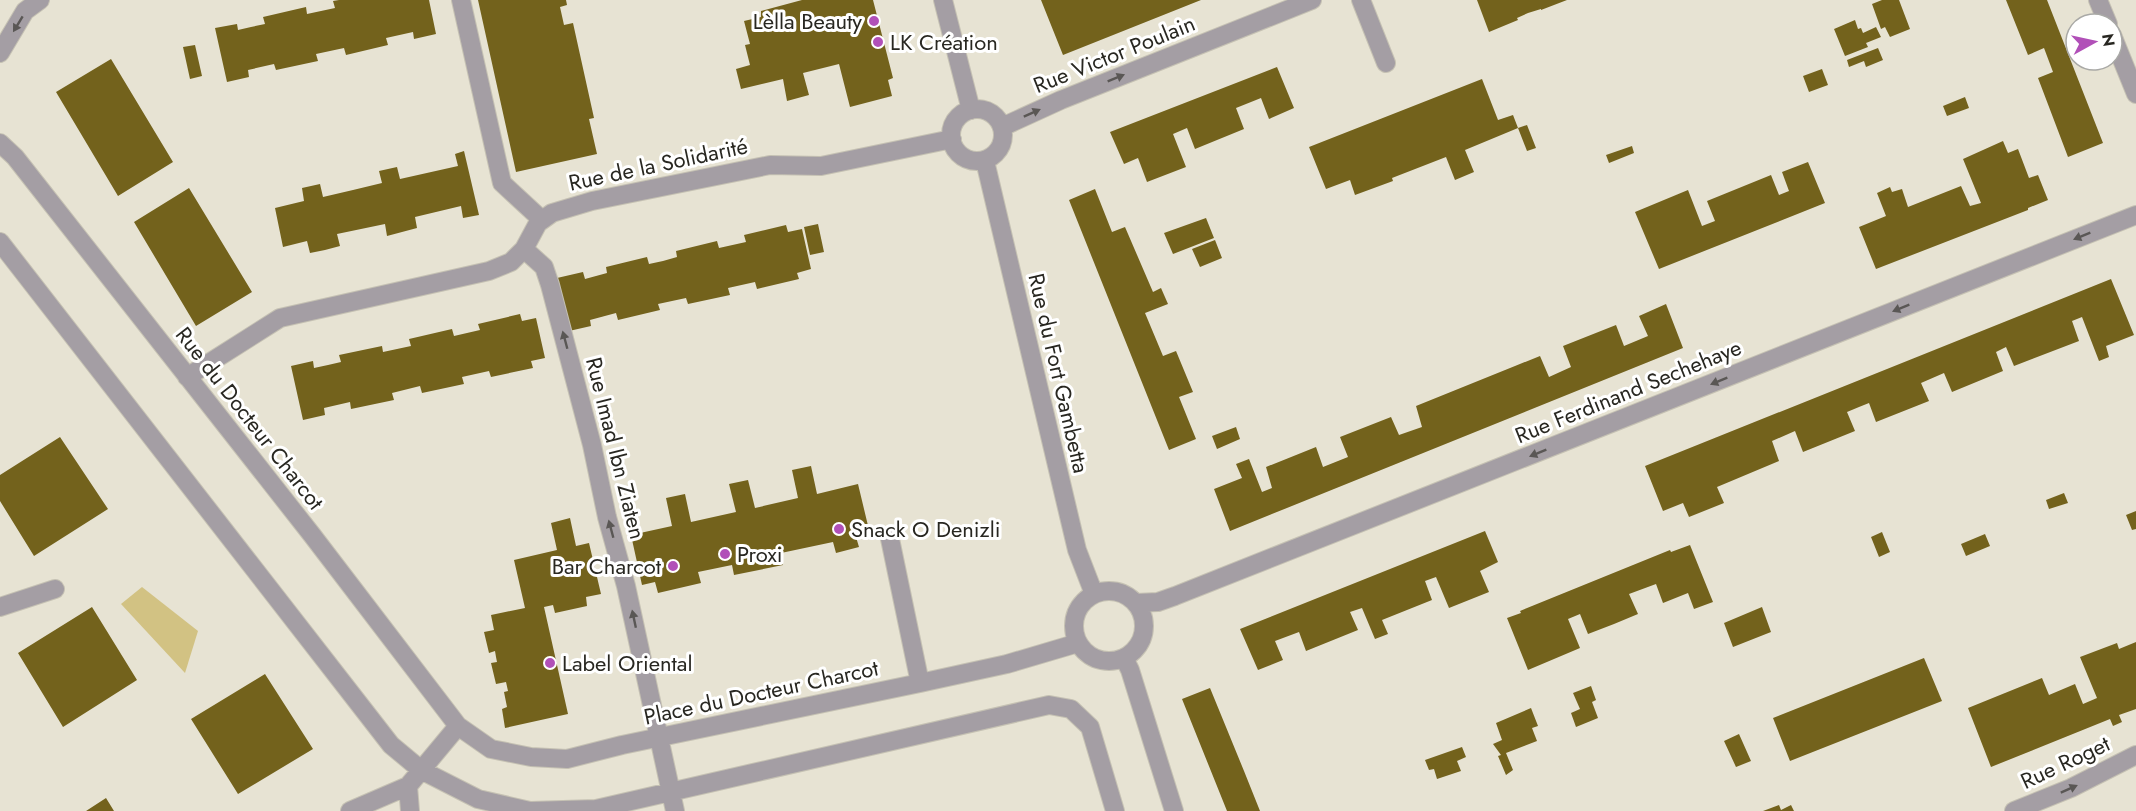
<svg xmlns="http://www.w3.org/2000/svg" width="2136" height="811" viewBox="0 0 2136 811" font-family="Jost,sans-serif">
  <rect width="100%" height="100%" fill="#e7e3d3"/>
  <!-- green -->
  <path fill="#d2c283" d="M142,587L198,631L185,673L121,604Z"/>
  <!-- building -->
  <path fill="#73621c" d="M339,0H429L436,34L414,39L413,32L386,38L388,45L346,55L344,48L316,54L318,61L276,70L274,64L248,70L249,77L227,82L215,28L237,24L238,30L251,27L265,24L263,17L306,7L307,14L335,8L333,1Z
    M478,0H566L567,5L560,7L564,25L573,23L594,118L589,119L597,154L516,172Z
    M802,0H873L893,78L888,80L892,96L850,107L839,64L803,73L809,95L787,101L783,79L741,89L736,69L750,65L745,45L750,44L744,21L761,17V11Z
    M1041,0H1201L1063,55Z
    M1477,0H1567L1541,10V9L1528,13L1517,18L1518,20L1489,32Z
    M1882,0H1899L1910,29L1890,37L1885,27L1881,29L1872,4Z
    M2006,0H2047L2103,143L2068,157L2038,78L2053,72L2044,48L2028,55Z
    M1855,20L1858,29L1861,28L1863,33L1876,27L1881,37L1866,43L1868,47L1845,56L1834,29Z
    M195,45L202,76L190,79L183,47Z
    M1878,48L1883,60L1866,67L1864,61L1849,67L1847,60Z
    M111,59L173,162L118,196L56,92Z
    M1277,67L1294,108L1269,119L1261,98L1236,108L1244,129L1195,149L1187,128L1173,134L1186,167L1147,182L1138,158L1124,164L1110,132Z
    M1822,69L1828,85L1809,92L1803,76Z
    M1482,79L1498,120L1513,115L1518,128L1465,150L1474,172L1455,180L1446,157L1392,178L1393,181L1355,195L1350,180L1326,189L1309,147Z
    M1965,97L1969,108L1947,116L1943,106Z
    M1527,125L1536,148L1527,151L1518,128Z
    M2003,141L2008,153L2018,149L2029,178L2038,175L2048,200L2028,208V210L1876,269L1859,227L1886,216L1877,193L1890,187L1892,192L1902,189L1908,207L1961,186L1970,206L1981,203L1963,159Z
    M1632,146L1634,153L1609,163L1606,155Z
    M464,151L479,215L463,218L461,206L415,217L417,228L387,236L385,224L337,234L340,246L325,250L310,253L307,241L283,247L275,208L304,201L302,188L320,184L323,197L353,190L382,183L379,171L397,167L400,179L458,166L455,154Z
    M1808,162L1825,203L1659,269L1635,212L1688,190L1702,226L1715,221L1707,201L1771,175L1779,195L1789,191L1782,172Z
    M189,188L252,292L196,326L134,222Z
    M1095,189L1112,232L1125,227L1153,292L1161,288L1168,304L1145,313L1163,356L1176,351L1193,392L1179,397L1196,439L1169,450L1069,200Z
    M1206,218L1214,238L1173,254L1164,233Z
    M818,224L824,252L810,255L804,227Z
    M786,225L788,232L802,229L811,269L797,273L799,279L757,289L755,282L728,288L730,295L688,304L686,298L658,304L660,310L618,320L616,313L590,320L591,326L569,331L557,278L583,272L585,279L607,273L606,267L647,257L649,264L663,261L677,257L676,251L717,241L719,248L746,242L744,235Z
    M1215,240L1222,258L1200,267L1192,249Z
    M2111,279L2134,335L2106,346L2109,357L2099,361L2082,317L2072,321L2079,341L2014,366L2006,347L1996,352L2003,371L1952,392L1944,373L1921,383L1929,401L1876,422L1869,403L1859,407L1847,412L1855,431L1803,452L1795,431L1772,441L1779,461L1717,487L1724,503L1689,517L1683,503L1663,511L1645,466Z
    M1666,304L1683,348L1230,531L1214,489L1242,478L1236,464L1249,459L1262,492L1272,488L1266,467L1316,447L1323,467L1348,457L1340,437L1391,417L1399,435L1422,427L1416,406L1515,366L1540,356L1549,377L1571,367L1563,346L1616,325L1624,346L1648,336L1639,316Z
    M520,314L522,321L536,318L545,358L531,361L533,368L491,377L489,371L462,377L464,384L422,393L420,386L392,393L394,400L351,409L350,402L324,408L325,415L303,420L291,366L313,361L314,368L328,365L341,362L339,355L382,346L383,352L411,346L409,339L452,329L454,336L480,330L478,324Z
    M1236,427L1240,439L1217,449L1212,436Z
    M60,437L108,509L34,556L0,501V475Z
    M811,466L817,494L858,484L870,534L856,537L859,547L836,553L833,542L781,553L783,565L734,575L732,565L698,572L701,583L658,593L655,582L642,585L631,535L672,526L666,498L685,494L691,522L736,512L729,484L748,480L755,508L798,498L792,470Z
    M2064,493L2068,503L2049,509L2046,500Z
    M2136,511V529L2132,530L2126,515Z
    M570,518L576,546L589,543L601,594L586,597L587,606L555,613L553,605L544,607L568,714L505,728L502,709L507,707L504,692L508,691L506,682L496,684L491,663L497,662L496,657L495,651L489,653L484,632L494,630L491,615L525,608L514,560L557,550L551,523Z
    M1485,531L1498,562L1480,571L1489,592L1449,608L1436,577L1425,581L1432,600L1382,620L1388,634L1375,639L1362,608L1350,612L1358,630L1306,651L1299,632L1275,641L1283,660L1258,670L1240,629Z
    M1882,532L1890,552L1879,557L1871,537Z
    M1985,534L1990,546L1966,556L1961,544Z
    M1690,545L1713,602L1694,609L1688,593L1663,603L1656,584L1629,594L1638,614L1614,624L1588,634L1580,614L1568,619L1580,648L1528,670L1507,618L1521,613L1520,611L1670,550L1671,552Z
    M92,607L137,680L63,727L18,653Z
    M1762,607L1771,632L1733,647L1724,623Z
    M2136,642V709L2119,715L2122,722L2113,726L2110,719L1991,767L1968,708L2042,678L2049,695L2075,684L2083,704L2097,698L2080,657L2117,643L2119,649Z
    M1924,658L1942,701L1790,761L1773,718Z
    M265,674L313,749L238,794L191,719Z
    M1591,686L1596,700L1592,702L1598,718L1576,727L1571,713L1580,709L1573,693Z
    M1210,688L1244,771L1260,811H1227L1182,699Z
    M1531,708L1538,726L1532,728L1537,741L1506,753L1513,770L1506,775L1498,756L1501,755L1493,744L1502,740L1496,723Z
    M1739,734L1751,761L1736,767L1724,741Z
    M1462,747L1466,757L1457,761L1461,771L1437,779L1434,769L1429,770L1425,760Z
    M106,798L114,811H86Z
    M1779,805L1781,810L1791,805L1794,811H1763Z"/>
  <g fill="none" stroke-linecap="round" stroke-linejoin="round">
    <defs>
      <path id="minor" d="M461,0L502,183L542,220
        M943,0L971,110
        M1361,0L1386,63
        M2098,0L2108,24
        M2112,35L2136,94
        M0,53L25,11L40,0
        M951 135a26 26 0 1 1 52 0a26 26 0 1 1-52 0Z
        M1002,127L1061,100L1312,0
        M0,143L15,157L312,535L458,726L491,749L531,757L567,759L622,745L920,683L1007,664L1078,643
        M985,161L1077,550L1094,594
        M0,242L391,745L421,770L478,799L530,811L596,809L1049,705L1071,709L1090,727L1115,811
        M524,249L544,267L550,285L592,445L607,517L626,586L675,811
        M187,377L280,318L489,271L511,262L524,249L538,223L552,213L592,201L770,165L821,166L952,139
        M890,539L920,683
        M1074 626a35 35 0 1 1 70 0a35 35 0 1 1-70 0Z
        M1136,603L1158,602L1175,596L2136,215
        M0,607L55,589
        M1124,658L1130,670L1174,811
        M408,786L410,811
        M350,811L408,786L458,726
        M2014,811L2071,788L2136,755"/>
    </defs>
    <!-- minor casing -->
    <use href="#minor" stroke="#c5c1b3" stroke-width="20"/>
    <!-- minor -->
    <use href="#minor" stroke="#a49ea4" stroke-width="18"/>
  </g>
  <!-- one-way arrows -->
  <defs><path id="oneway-solid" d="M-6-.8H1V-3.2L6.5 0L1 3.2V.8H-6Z" transform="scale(1.5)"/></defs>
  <g fill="#5a5755">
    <use href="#oneway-solid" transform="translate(18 24) rotate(121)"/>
    <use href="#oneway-solid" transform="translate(1116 78) rotate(-22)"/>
    <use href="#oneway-solid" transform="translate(1032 113) rotate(-24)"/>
    <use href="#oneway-solid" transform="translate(2082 236) rotate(158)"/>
    <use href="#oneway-solid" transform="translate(1901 308) rotate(158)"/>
    <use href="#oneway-solid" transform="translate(565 340) rotate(-105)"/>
    <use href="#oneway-solid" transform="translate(1719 381) rotate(158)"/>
    <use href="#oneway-solid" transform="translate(1538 453) rotate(158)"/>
    <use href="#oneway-solid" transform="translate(611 529) rotate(-105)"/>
    <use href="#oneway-solid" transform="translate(634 619) rotate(-102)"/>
    <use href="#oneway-solid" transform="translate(2069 789) rotate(-24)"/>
  </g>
  <!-- markers -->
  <g fill="#b150b8" stroke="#fff" stroke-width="2">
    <circle cx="874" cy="21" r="6"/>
    <circle cx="878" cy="42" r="6"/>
    <circle cx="839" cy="529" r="6"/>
    <circle cx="725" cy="554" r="6"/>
    <circle cx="673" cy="566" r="6"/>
    <circle cx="550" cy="663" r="6"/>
  </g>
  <g text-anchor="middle" stroke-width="6" stroke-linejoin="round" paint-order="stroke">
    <!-- poi labels -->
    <g font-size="22" fill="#282721" stroke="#fff" text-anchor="start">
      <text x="862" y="29" text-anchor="end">Lèlla Beauty</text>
      <text x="890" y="50">LK Création</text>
      <text x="851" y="537">Snack O Denizli</text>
      <text x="737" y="562">Proxi</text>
      <text x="661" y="574" text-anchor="end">Bar Charcot</text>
      <text x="562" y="671">Label Oriental</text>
    </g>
    <!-- street labels -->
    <g font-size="22" fill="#282721" stroke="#fff">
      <text transform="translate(1114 54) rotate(-22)" y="8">Rue Victor Poulain</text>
      <text transform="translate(658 164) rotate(-12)" y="8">Rue de la Solidarité</text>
      <text transform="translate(1059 373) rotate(77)" y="8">Rue du Fort Gambetta</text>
      <text transform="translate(1628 391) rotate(-22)" y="8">Rue Ferdinand Sechehaye</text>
      <text transform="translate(250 418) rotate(52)" y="8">Rue du Docteur Charcot</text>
      <text transform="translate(616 448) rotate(76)" y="8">Rue Imad Ibn Ziaten</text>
      <text transform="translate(761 692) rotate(-12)" y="8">Place du Docteur Charcot</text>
      <text transform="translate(2065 762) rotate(-25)" y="8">Rue Roget</text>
    </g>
  </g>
  <!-- north arrow -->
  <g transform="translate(2094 42) rotate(82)"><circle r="28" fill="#ffffff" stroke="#a9a9a6" stroke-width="1.5"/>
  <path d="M0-4.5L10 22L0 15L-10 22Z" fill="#b150b8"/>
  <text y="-9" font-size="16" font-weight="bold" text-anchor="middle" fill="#282721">N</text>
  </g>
</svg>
